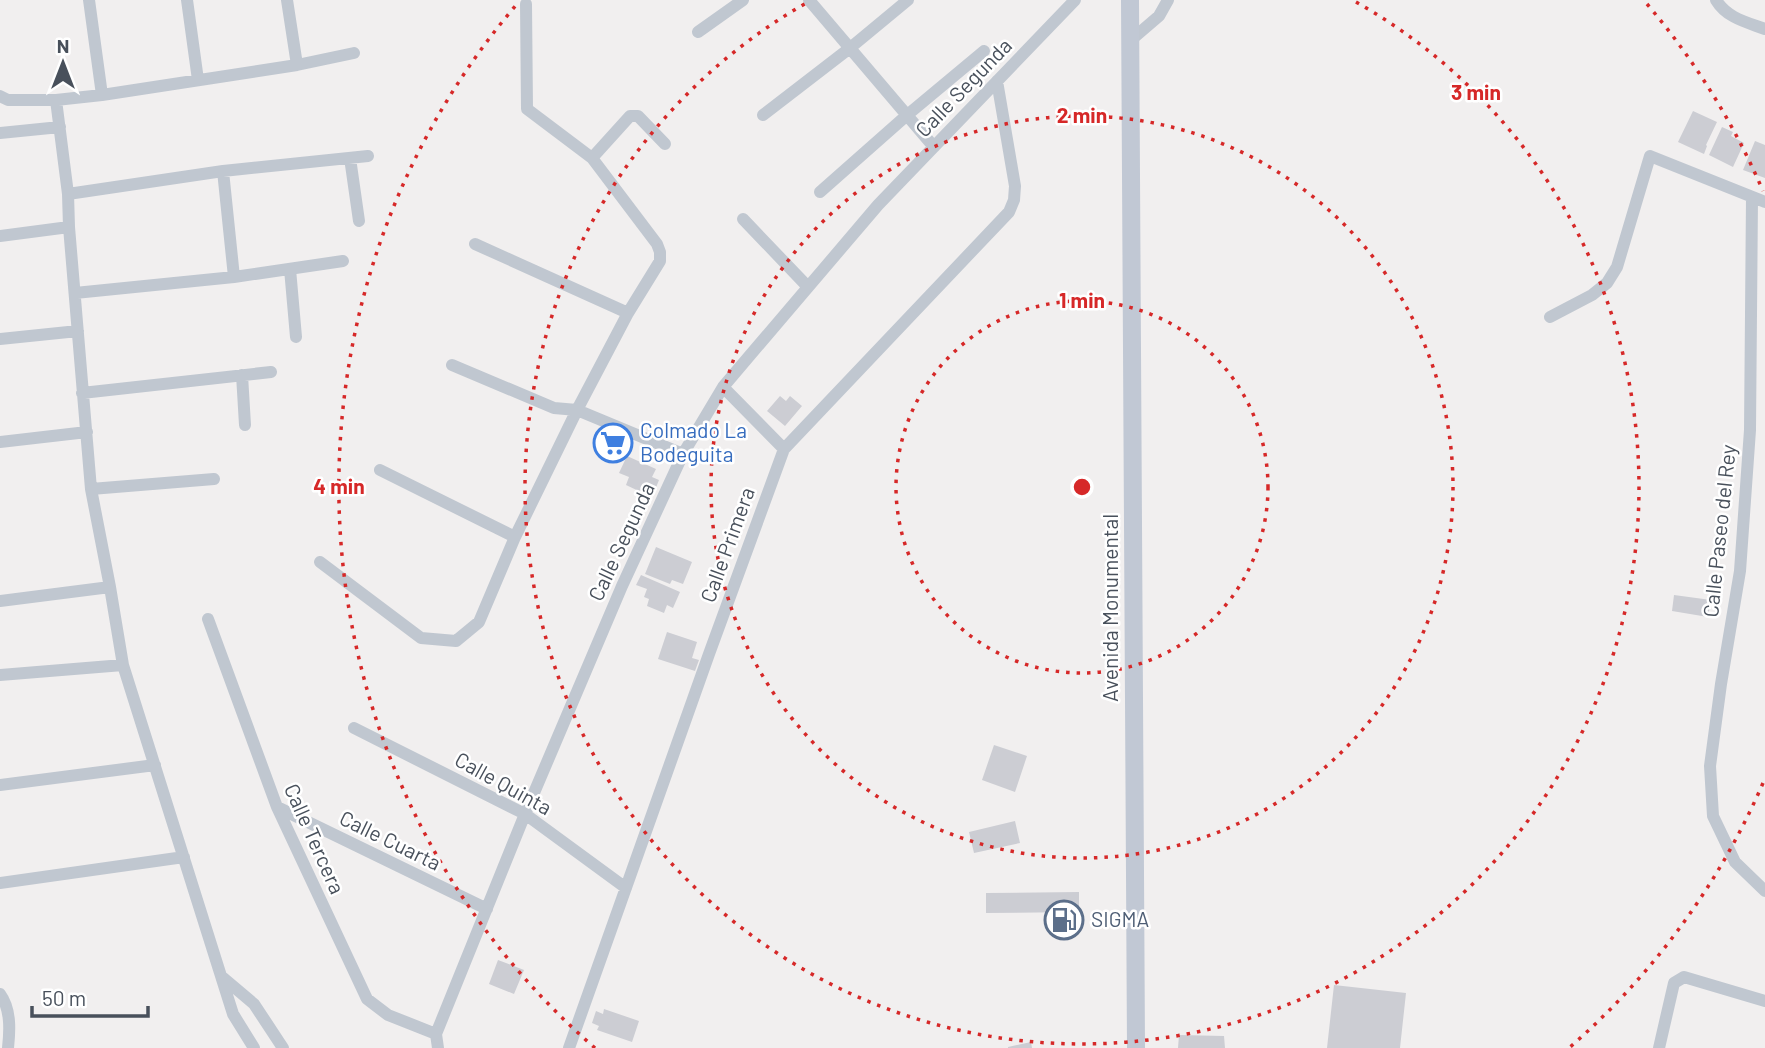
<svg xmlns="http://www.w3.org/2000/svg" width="1765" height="1048" viewBox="0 0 1765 1048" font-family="Barlow,sans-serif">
  <rect width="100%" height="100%" fill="#f1efef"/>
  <!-- building -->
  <path fill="#cccdd3" d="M1693,111L1717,122L1706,145L1707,146L1704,154L1678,142Z
    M1722,127L1733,132L1731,136L1744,143L1733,167L1709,155Z
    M1755,141L1765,145V178L1743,170Z
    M780,396L786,401L790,396L802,406L785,426L767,411Z
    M609,433L623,439L616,454L602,447Z
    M627,456L656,469L652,477L659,480L655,490L648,487L645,494L626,485L629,477L619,473Z
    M656,547L692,562L683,584L672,580L670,584L645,574Z
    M641,575L680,592L673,608L667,605L664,613L647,606L649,599L644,597L647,589L636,585Z
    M1674,595L1711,600L1708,617L1672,611Z
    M667,632L697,642L692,658L699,660L695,671L658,659Z
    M994,745L1027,756L1015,792L982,780Z
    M1015,821L1020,843L974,853L969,832Z
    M1079,892V912L986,913V893Z
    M498,960L524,970L514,994L489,984Z
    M1334,985L1406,993L1400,1048H1327Z
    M604,1009L639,1021L632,1042L597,1030L599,1026L592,1023L596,1011L603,1014Z
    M1179,1035L1224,1036L1225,1048H1178Z
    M1031,1042L1032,1048H1008V1047Z"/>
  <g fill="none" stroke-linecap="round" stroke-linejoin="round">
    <!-- street -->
    <path stroke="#c0c7d0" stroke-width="12" d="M89,0L102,95L297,65L354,53
      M187,0L198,80
      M287,0L297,65
      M809,0L934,147
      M1716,0C1727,18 1746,22 1765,29
      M698,32L743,0
      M1131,40L1159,16L1168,0
      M0,96L8,100H56L68,194L69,227L91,489L110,587L123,665L221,976
      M56,100L102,95
      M763,115L850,48L908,0
      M0,133L60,127
      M350,158L359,221
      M592,158L630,116H638L665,144
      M223,171L234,277
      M820,192L906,116L984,51
      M68,194L223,171L368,156
      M1752,198L1750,430L1740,571L1721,684L1710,766L1713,816L1735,862L1765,891
      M743,219L808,287
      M0,236L69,227
      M475,244L628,313
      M290,269L296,337
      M75,293L234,277L343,261
      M1550,317L1592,295L1607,283L1617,267L1650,156L1765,202
      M0,339L78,331
      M452,365L554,408L577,410L683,454
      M242,375L245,425
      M723,387L784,449
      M82,393L271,372
      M0,442L87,432
      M380,470L515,537
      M91,489L214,479
      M320,562L421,638L456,641L479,622L515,537L577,410L628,313L660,261V252L657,244L592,158L527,109L526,4
      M0,601L110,587
      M208,619L277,807L367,999L388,1015L436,1034
      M0,675L123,665
      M354,728L525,814L626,888
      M0,785L155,765
      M277,807L487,909
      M0,883L184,857
      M0,994C11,1009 10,1030 8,1048
      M254,1048L233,1014L221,976L254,1004L283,1048
      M438,1048L436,1034L525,814L622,586L683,454L723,387L878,205L1075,0
      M569,1048L709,654L784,449L1009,212L1014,200L1015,186L997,81
      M1659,1048L1674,983L1684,977L1765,1001"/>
    <!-- secondary -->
    <path stroke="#c1c8d4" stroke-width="18" d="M1130,0L1136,1048"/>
  </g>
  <!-- distance rings -->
  <g fill="none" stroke="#d62828" stroke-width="3.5" stroke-dasharray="3.5 7">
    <circle cx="1082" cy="487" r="186"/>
    <circle cx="1082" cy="487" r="371"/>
    <path d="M1356 2A557 557 0 1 1 808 2"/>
    <path d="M1763 783A743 743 0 0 1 1569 1048M595 1048A743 743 0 0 1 517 4M1647 4A743 743 0 0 1 1763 191"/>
  </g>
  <!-- icons -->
  <defs>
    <symbol id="supermarket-ring" viewBox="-11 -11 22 22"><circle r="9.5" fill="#fff" stroke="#3f7fe0" stroke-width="1.5"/><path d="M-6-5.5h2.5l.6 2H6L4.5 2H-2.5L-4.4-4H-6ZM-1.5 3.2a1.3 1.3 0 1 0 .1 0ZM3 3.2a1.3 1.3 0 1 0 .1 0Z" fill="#3f7fe0"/></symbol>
    <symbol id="fuel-ring" viewBox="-11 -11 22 22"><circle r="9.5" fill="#fff" stroke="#5c6f8a" stroke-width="1.5"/><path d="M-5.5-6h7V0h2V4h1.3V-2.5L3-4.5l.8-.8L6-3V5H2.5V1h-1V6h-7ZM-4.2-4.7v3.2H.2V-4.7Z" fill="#5c6f8a"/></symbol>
  </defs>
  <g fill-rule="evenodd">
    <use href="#supermarket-ring" x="591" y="421" width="44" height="44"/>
    <use href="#fuel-ring" x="1042" y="898" width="44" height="44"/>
  </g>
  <g text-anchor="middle" stroke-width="5" stroke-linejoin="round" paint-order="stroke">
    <!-- street labels -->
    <g font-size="21" fill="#48505b" stroke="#fff">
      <text transform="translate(964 88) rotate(-46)" y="7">Calle Segunda</text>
      <text transform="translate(1720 531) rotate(-84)" y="7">Calle Paseo del Rey</text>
      <text transform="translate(622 542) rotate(-65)" y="7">Calle Segunda</text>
      <text transform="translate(728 545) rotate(-70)" y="7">Calle Primera</text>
      <text transform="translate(1111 608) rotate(-90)" y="7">Avenida Monumental</text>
      <text transform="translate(503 784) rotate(29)" y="7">Calle Quinta</text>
      <text transform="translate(314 839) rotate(66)" y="7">Calle Tercera</text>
      <text transform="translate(390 841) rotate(26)" y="7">Calle Cuarta</text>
    </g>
    <!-- shop labels -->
    <g font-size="21" fill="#366cbe" stroke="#fff" text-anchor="start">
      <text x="640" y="438">Colmado La<tspan x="640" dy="24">Bodeguita</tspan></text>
    </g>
    <!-- service labels -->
    <g font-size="21" fill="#4e5e75" stroke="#fff" text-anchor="start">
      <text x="1091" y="927">SIGMA</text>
    </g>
  </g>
  <circle cx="1082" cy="487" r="10" fill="#d62828" stroke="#fff" stroke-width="3.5"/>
  <g font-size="21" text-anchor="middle" font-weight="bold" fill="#d62828" stroke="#fff" stroke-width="5" stroke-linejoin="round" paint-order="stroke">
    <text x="1476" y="100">3 min</text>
    <text x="1082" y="123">2 min</text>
    <text x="1082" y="308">1 min</text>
    <text x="339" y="494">4 min</text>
  </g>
  <!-- north arrow -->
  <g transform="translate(63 63)" stroke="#ffffff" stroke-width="5" paint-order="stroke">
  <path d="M0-5L12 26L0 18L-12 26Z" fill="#48505b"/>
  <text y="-10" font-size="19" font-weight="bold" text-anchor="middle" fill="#48505b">N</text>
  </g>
  <!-- scale -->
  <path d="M32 1006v10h116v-10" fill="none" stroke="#48505b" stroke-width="3.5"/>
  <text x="42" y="1006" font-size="21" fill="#48505b" stroke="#ffffff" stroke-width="5" paint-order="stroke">50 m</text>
</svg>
